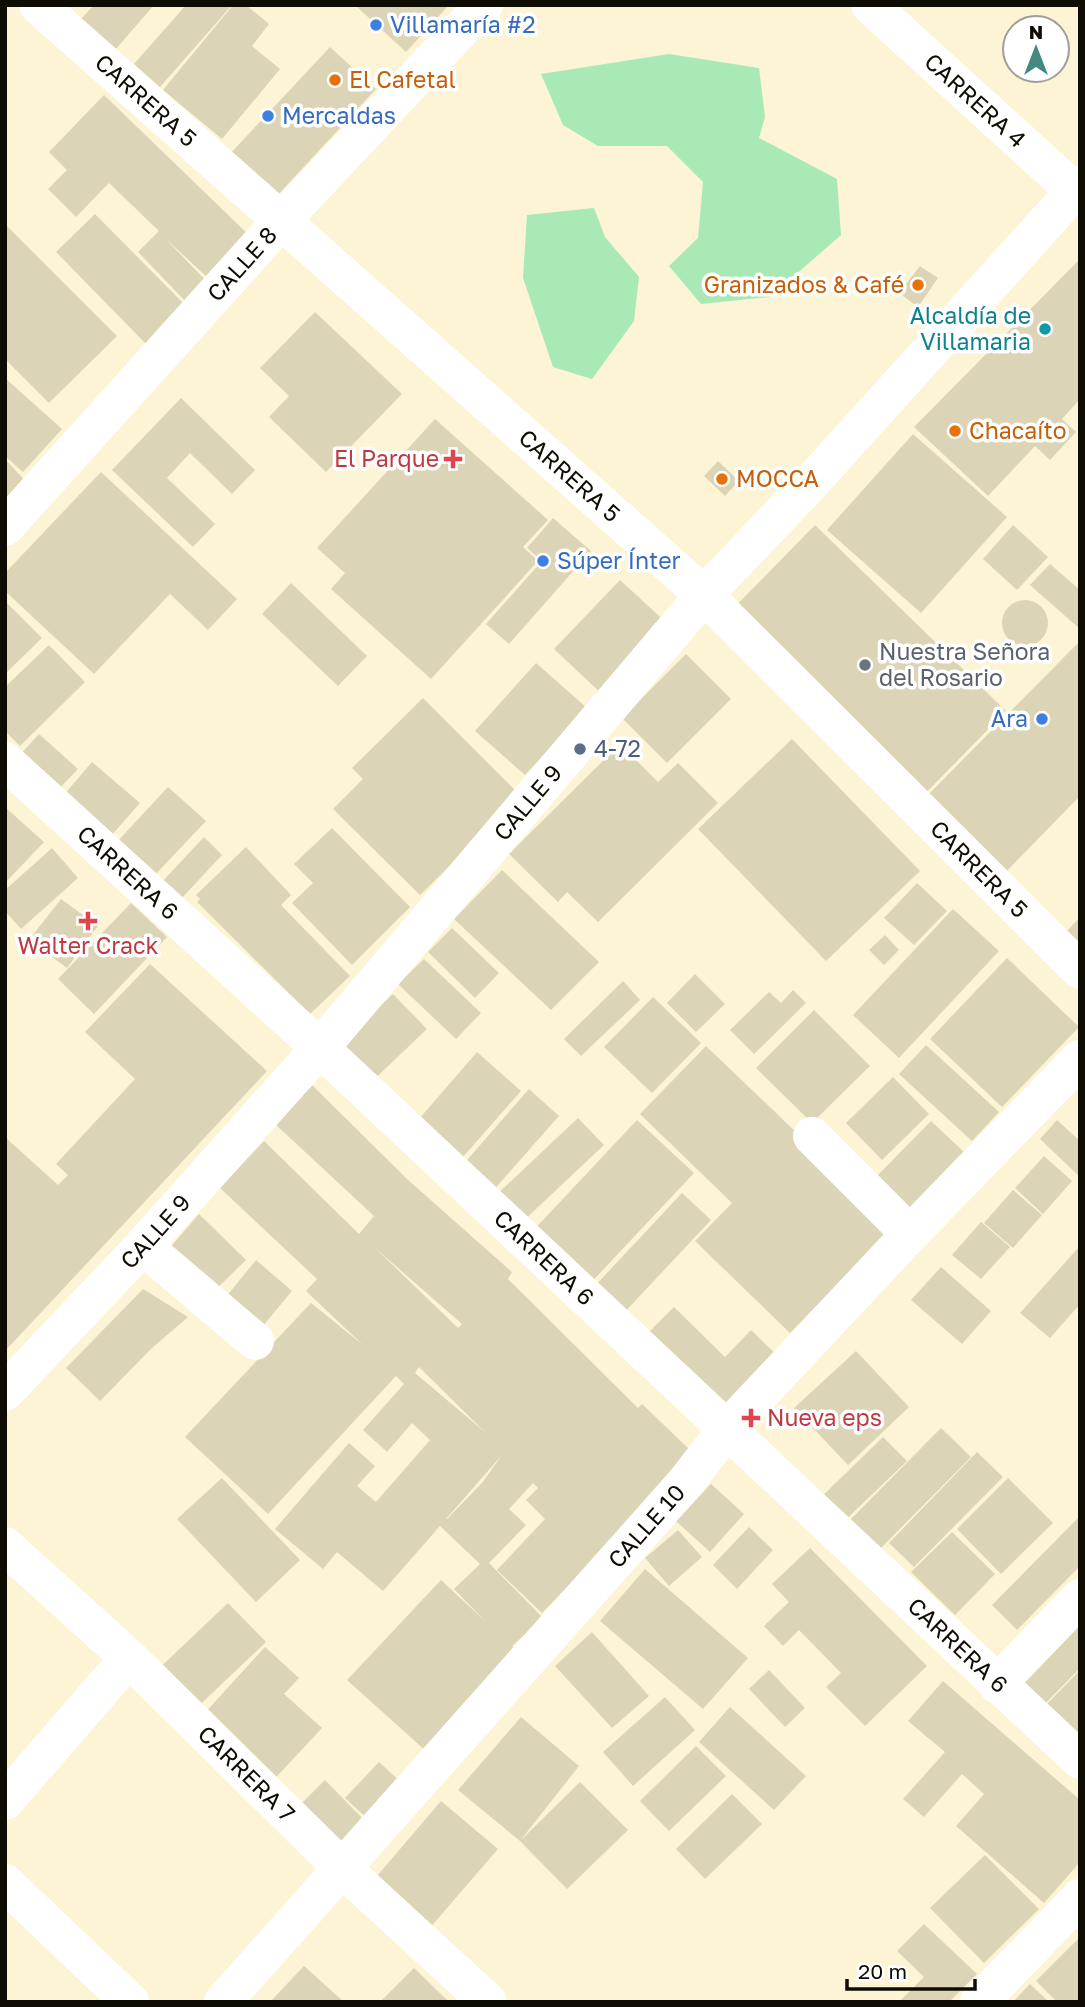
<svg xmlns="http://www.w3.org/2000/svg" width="1085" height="2007" viewBox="0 0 1085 2007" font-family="'Golos Text',sans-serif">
  <rect width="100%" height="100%" fill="#fcf4d5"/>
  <!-- green -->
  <path fill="#a9e9b5" d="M669,54L759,68L765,117L759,138L837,179L841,235L770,297L701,304L669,266L698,238L703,182L667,146H598L563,125L541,74Z
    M594,208L605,237L639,277L634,321L592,379L553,367L523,278L527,215Z"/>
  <!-- building -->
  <path fill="#dcd4b6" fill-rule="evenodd" d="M94,5H154L115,50L81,19Z
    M186,5H232L160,87L134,64Z
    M233,5H246L269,24L252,46L280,69L222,139L163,90Z
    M355,5H449L406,52Z
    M330,47L376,89L274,199L228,156Z
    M104,95L252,238L210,280L165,238L211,286L190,306L138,252L159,231L109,183L76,217L48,189L67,170L49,152Z
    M95,214L187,307L147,345L56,252Z
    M5,224L117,336L49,403L5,359Z
    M1080,259V399L1062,419L1076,432L1050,460L1035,446L988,496L914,427Z
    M920,266L938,278L918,307L899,293Z
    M315,312L402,394L326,472L269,417L289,396L260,368Z
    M5,378L62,429L23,472L5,456Z
    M181,398L255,470L232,494L190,453L167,478L215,524L193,547L112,470Z
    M435,419L548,520L523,547L538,561L431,679L331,589L345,573L317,548Z
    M913,434L1007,517L921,613L827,530Z
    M5,459L29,485L5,507Z
    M718,461L739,481L725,496L704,476Z
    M101,472L237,599L208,630L170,594L94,674L5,591V573Z
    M553,518L591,551L509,644L486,624L542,561L527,548Z
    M815,525L1006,711L914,805L723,619Z
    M1013,525L1048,557L1017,590L983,559Z
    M1050,564L1080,590V629L1030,585Z
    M620,580L670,626L604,696L554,649Z
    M291,583L367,656L338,686L262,614Z
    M1002 623a23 23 0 1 1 46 0a23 23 0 1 1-46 0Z
    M5,601L42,638L5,674Z
    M1080,641V796L1001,877L922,801Z
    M49,645L85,682L20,746L5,731V687Z
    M686,654L731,699L667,763L622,718Z
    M536,663L587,708L525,775L475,731Z
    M423,698L521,796L420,895L333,809L363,779L352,768Z
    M39,734L78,769L56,792L17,758Z
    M792,739L920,871L826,961L698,829Z
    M620,744L658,782L678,763L718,803L598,922L567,892L558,902L509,854Z
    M92,762L140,803L103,845L56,804Z
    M168,787L206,821L152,878L114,845Z
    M5,807L44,842L5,883Z
    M332,828L410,907L352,965L292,903L313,883L294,864Z
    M204,837L222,855L180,900L161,883Z
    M246,847L291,895L281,905L350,976L310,1014L197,902L200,899L196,895Z
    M52,848L78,878L21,929L5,911V890Z
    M502,870L599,962L551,1010L454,919Z
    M917,883L947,911L914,945L884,918Z
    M61,899L98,926L67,968L29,940Z
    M131,903L167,937L94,1014L58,979Z
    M953,909L999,951L899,1058L853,1015Z
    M1080,917V943L1067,931Z
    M452,928L499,973L475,998L428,952Z
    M885,935L899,950L884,965L869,950Z
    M1007,958L1079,1027L1002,1107L930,1039Z
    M424,959L481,1013L456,1039L398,984Z
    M150,964L267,1071L5,1351V1137L58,1185L68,1175L56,1164L135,1079L85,1032Z
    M695,974L725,1004L696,1032L667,1003Z
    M623,981L640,1000L581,1056L564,1039Z
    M793,990L806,1003L754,1054L730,1030L769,992L781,1003Z
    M393,994L427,1029L366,1087L332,1052Z
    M653,997L701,1043L652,1093L604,1047Z
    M814,1010L870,1066L812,1123L756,1068Z
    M926,1045L999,1112L972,1141L899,1074Z
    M706,1046L894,1226L790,1333L695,1241L732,1203L640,1114Z
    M477,1052L521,1091L456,1165L412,1127Z
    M893,1077L929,1114L882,1160L846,1123Z
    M311,1084L407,1179L512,1272L508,1279L638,1408L642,1404L689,1449L621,1531L542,1613L497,1570L545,1519L526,1500L538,1488L533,1483L509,1509L526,1525L489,1563L543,1618L512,1646L519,1653L427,1752L347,1680L441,1580L485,1621L454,1589L480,1564L440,1526L383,1591L337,1552L323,1569L275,1529L349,1443L375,1466L357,1486L376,1502L430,1440L412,1423L387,1452L363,1430L404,1384L396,1376L268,1514L185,1437L311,1303L363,1345L306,1291L317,1279L220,1188L264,1141L359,1234L374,1216L275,1124ZM374,1247L462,1324L458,1328ZM419,1367L486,1433L415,1373ZM502,1455L482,1483L447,1519H446Z
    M529,1089L559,1116L491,1193L461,1167Z
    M578,1118L604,1145L519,1225L493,1198Z
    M637,1120L694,1173L585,1289L528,1236Z
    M1057,1120L1080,1141V1177L1040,1139Z
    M931,1121L964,1152L908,1210L875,1178Z
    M1044,1156L1072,1181L1043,1214L1015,1188Z
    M1013,1190L1042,1215L1013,1248L984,1223Z
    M682,1193L711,1220L621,1316L592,1289Z
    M199,1214L246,1260L209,1296L168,1250Z
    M981,1222L1010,1247L981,1279L952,1255Z
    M1078,1248L1080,1250V1304L1050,1338L1020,1313Z
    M256,1260L292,1291L257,1333L221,1303Z
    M941,1267L991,1311L962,1344L911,1300Z
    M143,1289L188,1317L151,1349L100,1401L66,1368Z
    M674,1307L725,1357L751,1330L781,1359L720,1421L639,1342Z
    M856,1351L909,1407L848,1465L794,1408Z
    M941,1428L971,1457L878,1551L848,1522Z
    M883,1437L907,1461L836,1529L813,1505Z
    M977,1452L1003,1477L914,1567L889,1543Z
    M222,1478L300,1560L256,1602L177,1519Z
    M1008,1478L1053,1523L1001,1574L957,1529Z
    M711,1484L744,1514L710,1552L676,1521Z
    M1080,1516V1566L1017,1630L992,1605Z
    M749,1527L773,1550L737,1589L713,1565Z
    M678,1530L702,1557L669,1586L645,1558Z
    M952,1532L995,1574L955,1615L911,1572Z
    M810,1548L927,1666L865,1726L826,1687L841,1673L799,1630L783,1646L764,1626L789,1602L772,1584Z
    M645,1569L748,1658L703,1709L600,1621Z
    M228,1603L266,1642L188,1716L150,1677Z
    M1080,1619V1668L1033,1716L1008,1692Z
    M592,1632L649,1696L612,1728L555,1666Z
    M265,1647L299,1678L284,1694L322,1728L266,1788L202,1716Z
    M769,1670L805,1708L785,1727L749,1689Z
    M1080,1670V1739L1044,1707Z
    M943,1681L1080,1800V1862L1044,1903L956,1826L984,1794L962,1774L924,1817L903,1799L945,1752L908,1721Z
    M665,1697L695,1730L633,1786L603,1752Z
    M730,1707L806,1776L774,1810L699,1742Z
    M521,1717L579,1766L520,1841L580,1782L628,1830L567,1889L520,1841L458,1790Z
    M696,1746L726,1776L669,1831L640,1801Z
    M379,1762L405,1786L371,1822L345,1798Z
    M325,1780L365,1821L333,1852L293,1812Z
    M732,1794L762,1824L705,1879L676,1849Z
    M441,1801L498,1849L422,1937L366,1889Z
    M985,1855L1039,1909L984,1963L930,1908Z
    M924,1924L977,1974L949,2002H899L924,1977L897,1951Z
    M1080,1937V2002H1057L1036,1981Z
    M304,1966L344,2002H270Z
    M414,1968L449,2002H380Z
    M1030,1984L1049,2002H1013Z"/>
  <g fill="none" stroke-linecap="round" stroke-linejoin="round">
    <!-- street -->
    <g stroke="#fff" stroke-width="38">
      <path id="s1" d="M38,5L704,595L1080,970"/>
      <path id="s2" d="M870,5L1080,196"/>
      <path id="s3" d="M5,527L282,220L484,5"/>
      <path id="s4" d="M5,761L320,1048L1080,1760"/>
      <path d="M812,1136L910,1234"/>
      <path d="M143,1246L255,1341"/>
      <path id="s5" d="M5,1392L143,1246L320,1048L704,595L807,487L1080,185"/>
      <path id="s6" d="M5,1546L129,1658L343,1869L488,2002"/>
      <path d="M997,1684L1080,1598"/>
      <path d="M5,1801L129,1658"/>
      <path d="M5,1883L130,2002"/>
      <path id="s7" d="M223,2002L686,1482L727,1429L910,1234L1080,1059"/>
      <path d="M979,2002L1080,1898"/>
    </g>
  </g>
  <!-- markers -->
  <g fill="#3f7fe0" stroke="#fff" stroke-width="2.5">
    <circle cx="376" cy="25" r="7"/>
    <circle cx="268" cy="116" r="7"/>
    <circle cx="543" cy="561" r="7"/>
    <circle cx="1042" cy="719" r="7"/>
  </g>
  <g fill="#e8710a" stroke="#fff" stroke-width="2.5">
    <circle cx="335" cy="80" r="7"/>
    <circle cx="918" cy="285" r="7"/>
    <circle cx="955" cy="431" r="7"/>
    <circle cx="722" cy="479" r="7"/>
  </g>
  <circle fill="#0f9aa8" stroke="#fff" stroke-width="2.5" cx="1045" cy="329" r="7"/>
  <g fill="#e0444e" stroke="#fff" stroke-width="2.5">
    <path d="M449.5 448.5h7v7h7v7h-7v7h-7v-7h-7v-7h7z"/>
    <path d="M84.5 910.5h7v7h7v7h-7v7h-7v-7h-7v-7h7z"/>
    <path d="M747.5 1407.5h7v7h7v7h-7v7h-7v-7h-7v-7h7z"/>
  </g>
  <circle fill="#6b7280" stroke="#fff" stroke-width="2.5" cx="865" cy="665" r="7"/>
  <circle fill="#5c6f8a" stroke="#fff" stroke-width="2.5" cx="580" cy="749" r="7"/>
  <g text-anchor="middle" stroke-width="7" stroke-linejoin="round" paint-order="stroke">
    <!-- shop labels -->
    <g font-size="23" fill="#366cbe" stroke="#fff" text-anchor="start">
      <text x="390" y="33">Villamaría #2</text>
      <text x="282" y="124">Mercaldas</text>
      <text x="557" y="569">Súper Ínter</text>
      <text x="1028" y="727" text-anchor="end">Ara</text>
    </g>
    <!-- food labels -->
    <g font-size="23" fill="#c56008" stroke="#fff" text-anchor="start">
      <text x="349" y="88">El Cafetal</text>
      <text x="904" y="293" text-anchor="end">Granizados &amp; Café</text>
      <text x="969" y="439">Chacaíto</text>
      <text x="736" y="487">MOCCA</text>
    </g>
    <!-- street labels -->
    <g font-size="23" fill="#0f0c03" stroke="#fff">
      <text dy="8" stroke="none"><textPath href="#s1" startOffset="144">CARRERA 5</textPath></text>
      <text dy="8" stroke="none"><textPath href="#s2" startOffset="142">CARRERA 4</textPath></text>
      <text dy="8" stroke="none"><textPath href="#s3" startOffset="354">CALLE 8</textPath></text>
      <text dy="8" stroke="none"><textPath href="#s1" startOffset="710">CARRERA 5</textPath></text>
      <text dy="8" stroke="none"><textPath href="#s5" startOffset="788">CALLE 9</textPath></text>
      <text dy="8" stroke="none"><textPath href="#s1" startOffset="1278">CARRERA 5</textPath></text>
      <text dy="8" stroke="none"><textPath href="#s4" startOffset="166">CARRERA 6</textPath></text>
      <text dy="8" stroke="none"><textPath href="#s5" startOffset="220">CALLE 9</textPath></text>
      <text dy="8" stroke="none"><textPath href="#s4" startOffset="733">CARRERA 6</textPath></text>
      <text dy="8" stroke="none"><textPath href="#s7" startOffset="637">CALLE 10</textPath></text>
      <text dy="8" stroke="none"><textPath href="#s4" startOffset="1300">CARRERA 6</textPath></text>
      <text dy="8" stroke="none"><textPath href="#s6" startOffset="332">CARRERA 7</textPath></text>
    </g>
    <!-- culture labels -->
    <g font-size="23" fill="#0d838f" stroke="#fff" text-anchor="end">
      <text x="1031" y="324">Alcaldía de<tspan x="1031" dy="26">Villamaria</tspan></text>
    </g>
    <!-- health labels -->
    <g font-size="23" fill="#be3a42" stroke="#fff" text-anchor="end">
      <text x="439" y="467">El Parque</text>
      <text x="88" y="954" text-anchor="middle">Walter Crack</text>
      <text x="767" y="1426" text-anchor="start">Nueva eps</text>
    </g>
    <!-- worship labels -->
    <g font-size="23" fill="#5b616d" stroke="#fff" text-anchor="start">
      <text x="879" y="660">Nuestra Señora<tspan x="879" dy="26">del Rosario</tspan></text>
    </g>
    <!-- service labels -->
    <g font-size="23" fill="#4e5e75" stroke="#fff" text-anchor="start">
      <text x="594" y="757">4-72</text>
    </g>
  </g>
  <!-- border -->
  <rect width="1085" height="2007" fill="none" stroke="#0f0c03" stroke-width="14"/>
  <!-- north arrow -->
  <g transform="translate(1036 49)"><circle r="33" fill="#ffffff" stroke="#9f9e9a" stroke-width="2"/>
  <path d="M0-5L12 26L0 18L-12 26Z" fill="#448981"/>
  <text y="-10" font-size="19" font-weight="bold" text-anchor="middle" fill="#0f0c03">N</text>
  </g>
  <!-- scale -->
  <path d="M847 1979v10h128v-10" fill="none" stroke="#0f0c03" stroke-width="3.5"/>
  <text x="858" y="1979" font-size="21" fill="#0f0c03" stroke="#ffffff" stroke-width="5" paint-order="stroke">20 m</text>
</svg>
